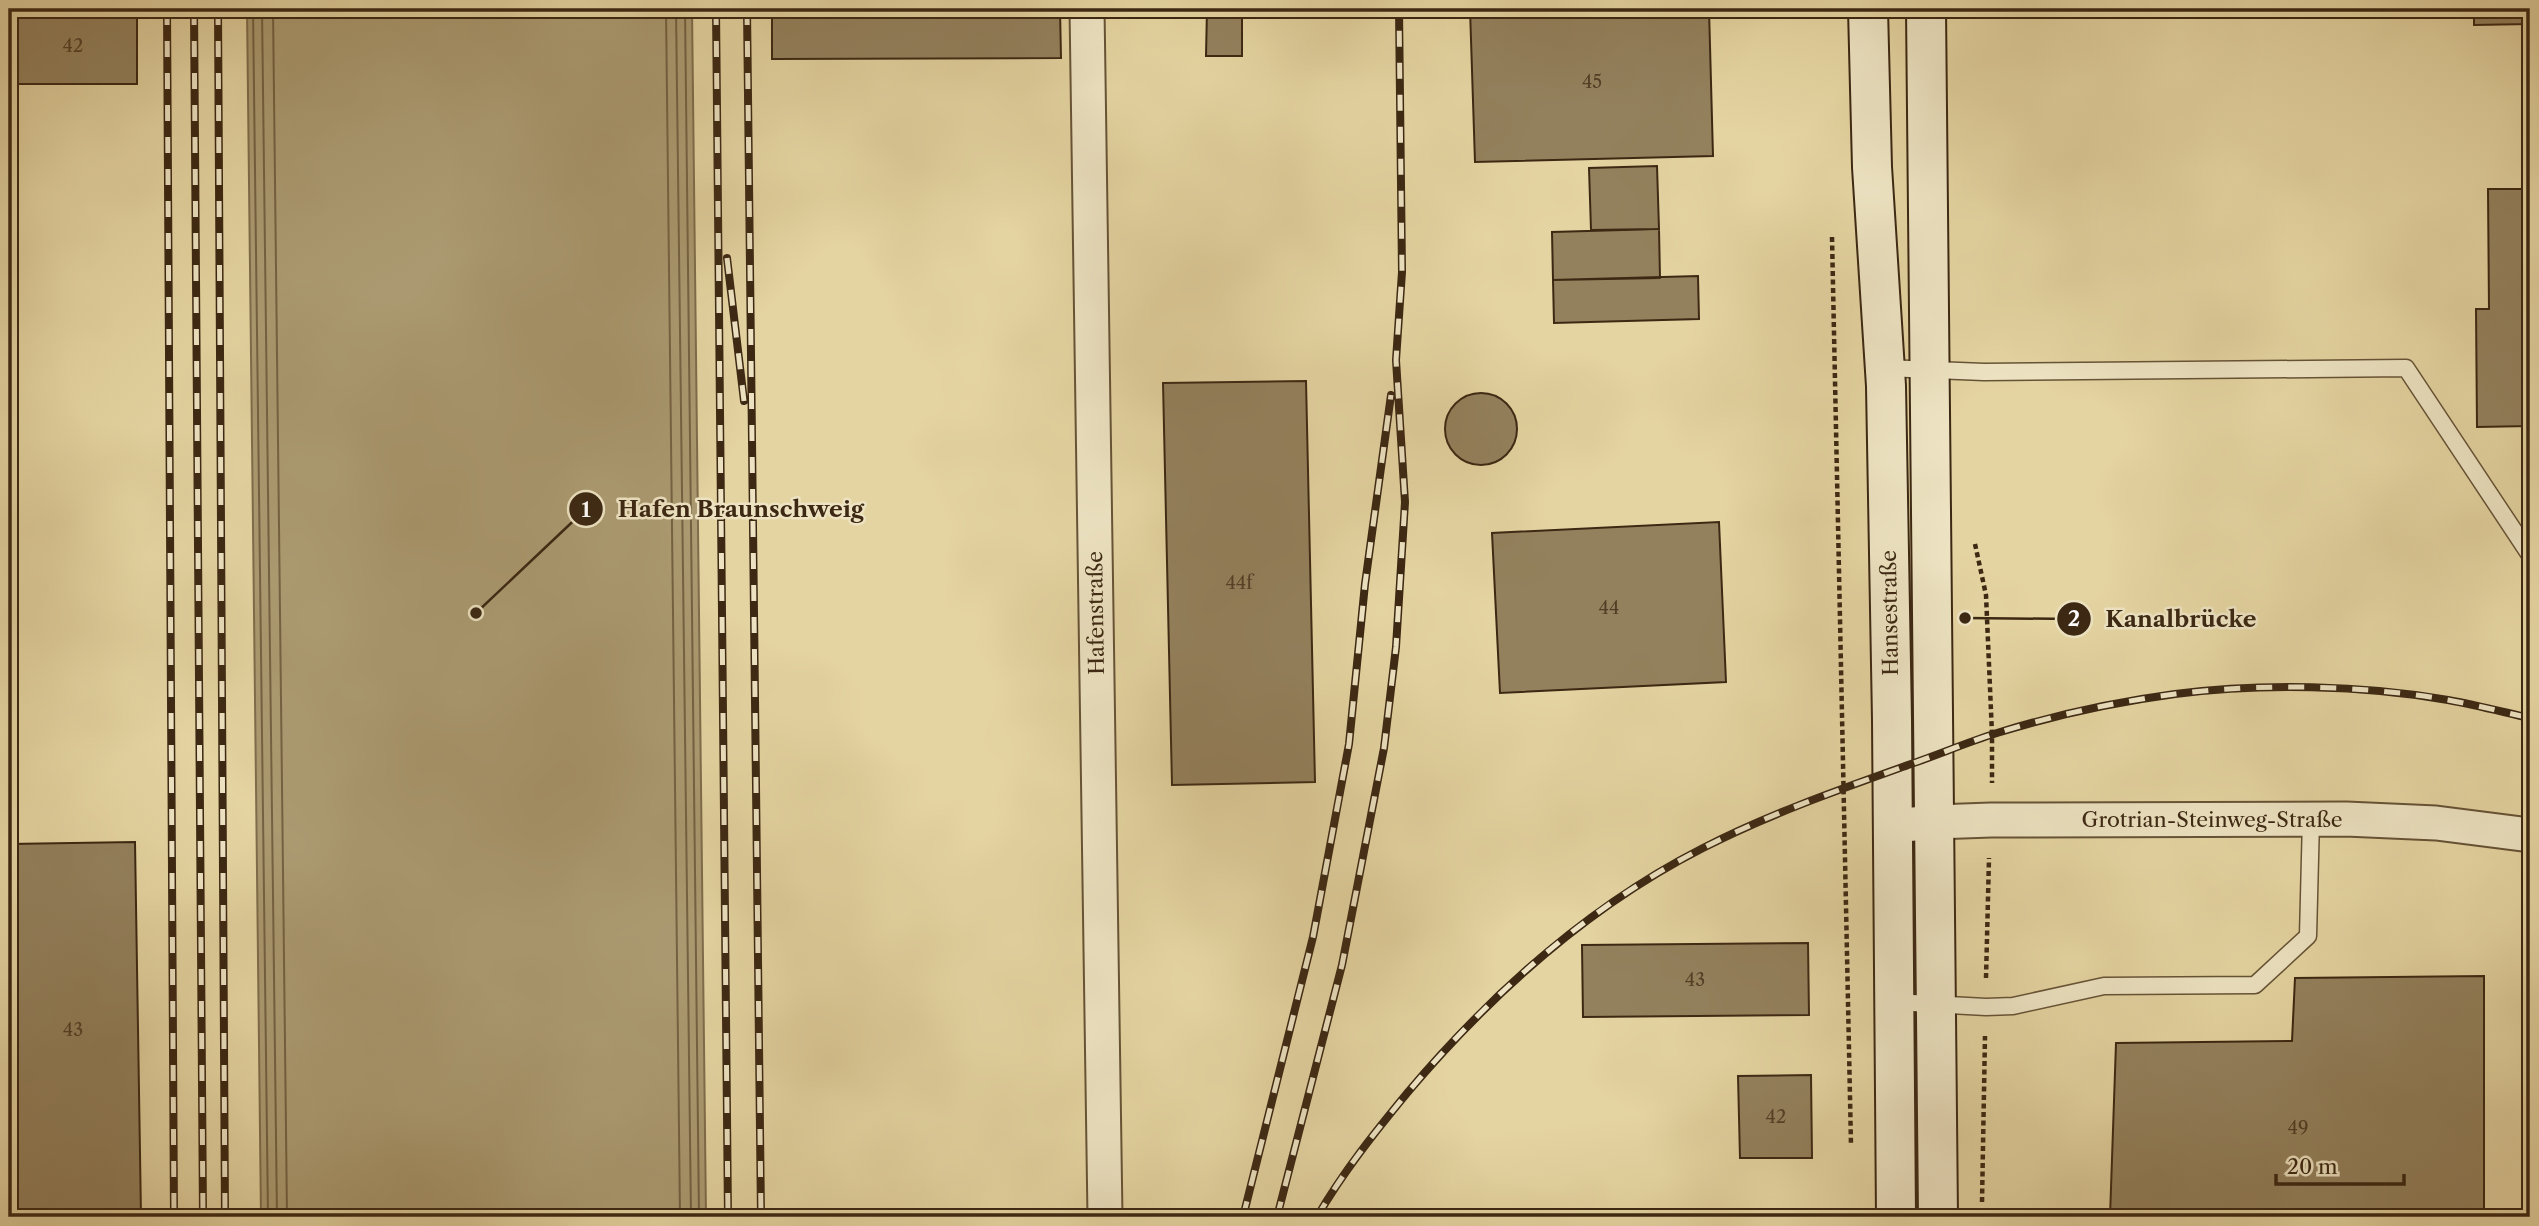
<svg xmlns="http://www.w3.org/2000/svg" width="2539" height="1226" viewBox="0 0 2539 1226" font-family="'Libre Caslon Text',serif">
  <rect width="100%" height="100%" fill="#e4d4a1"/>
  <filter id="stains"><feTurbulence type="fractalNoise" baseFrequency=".00286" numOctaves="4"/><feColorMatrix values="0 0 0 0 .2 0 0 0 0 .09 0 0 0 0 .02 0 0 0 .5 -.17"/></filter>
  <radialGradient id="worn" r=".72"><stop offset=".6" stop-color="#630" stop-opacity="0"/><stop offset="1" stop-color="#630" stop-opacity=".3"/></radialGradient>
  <!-- water -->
  <path fill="#ab9a71" stroke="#7f6c4b" stroke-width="2" d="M247,9H692L706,1217H261Z"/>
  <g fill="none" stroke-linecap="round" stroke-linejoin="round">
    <!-- shore -->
    <path stroke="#746142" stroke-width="2" d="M253,9L268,1217
      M262,9L277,1217
      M273,9L287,1217
      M666,9L680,1217
      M676,9L691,1217
      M685,9L699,1217"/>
  </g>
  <!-- building -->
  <path fill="#93815d" stroke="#3c2813" stroke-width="2" d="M9,9H137V84H9Z
    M772,9H1060L1061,58L772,59Z
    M1207,9H1242V56H1206Z
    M1470,9H1709L1713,156L1475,162Z
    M2474,9H2530V24L2474,25Z
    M1657,166L1659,229L1591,230L1589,168Z
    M2488,189H2530V426L2477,427L2476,309H2489Z
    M1659,229L1660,278L1553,280L1552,232Z
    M1698,276L1699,319L1554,323L1553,280Z
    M1306,381L1315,782L1172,785L1163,383Z
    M1445 429a36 36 0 1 1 72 0a36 36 0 1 1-72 0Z
    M1719,522L1726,682L1500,693L1492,533Z
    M135,842L141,1216L9,1217V844Z
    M1808,943L1809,1015L1583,1017L1582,945Z
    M2484,976V1213L2262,1217H2110L2116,1043L2292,1041L2295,978Z
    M1811,1075L1812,1158H1740L1738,1076Z"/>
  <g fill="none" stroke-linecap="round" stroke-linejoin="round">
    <defs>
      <path id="lane" d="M1885,368L1984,372L2406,368L2530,555
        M1894,1002L1986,1007L2013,1006L2104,986L2255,985L2308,936L2311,819"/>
      <path id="street" d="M1087,9L1105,1217
        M1893,826L1935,822L1991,820L2346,819L2436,823L2530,835"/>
      <path id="secondary" d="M1868,9L1872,167L1886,386L1892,720L1896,1217
        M1926,9L1938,1217"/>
    </defs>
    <!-- lane casing -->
    <use href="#lane" stroke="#665336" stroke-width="19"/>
    <!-- street casing -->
    <use href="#street" stroke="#665336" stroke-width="37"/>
    <!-- secondary casing -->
    <use href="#secondary" stroke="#3c2813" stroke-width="42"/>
    <!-- path -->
    <path stroke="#3c2813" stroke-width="4.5" stroke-dasharray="5 3.5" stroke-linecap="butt" d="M1832,237L1851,1145
      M1975,544L1986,595L1992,734V783
      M1986,978L1989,858
      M1982,1202L1985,1036"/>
    <!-- lane -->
    <use href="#lane" stroke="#ede3c2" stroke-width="16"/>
    <!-- street -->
    <use href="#street" stroke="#ede3c2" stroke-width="33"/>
    <!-- secondary -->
    <use href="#secondary" stroke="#ede3c2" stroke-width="38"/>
    <defs>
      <path id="rail" d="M167,9L174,1217
        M194,9L203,1217
        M218,9L225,1217
        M716,9L728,1217
        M747,9L761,1217
        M727,258L744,401
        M1243,1217L1313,937L1349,744L1365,584L1391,395
        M1277,1217L1342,965L1384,748L1396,647L1405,502L1396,360L1402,272L1399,9
        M1317,1217C1343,1172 1375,1132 1408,1092C1491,994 1587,907 1703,848C1769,814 1841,789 1911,764C1940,754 1968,742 1997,733C2055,715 2115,702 2175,694C2261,683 2363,685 2448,700C2476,705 2503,712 2530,718"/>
    </defs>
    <!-- rail casing -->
    <use href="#rail" stroke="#3c2813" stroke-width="8"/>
    <!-- rail -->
    <use href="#rail" stroke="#ede3c2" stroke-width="5" stroke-dasharray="16" stroke-linecap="butt"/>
  </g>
  <g text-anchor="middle" stroke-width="5" stroke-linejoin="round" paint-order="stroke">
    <!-- number labels -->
    <g font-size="18" fill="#523e26">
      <text x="73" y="52">42</text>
      <text x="1592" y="88">45</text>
      <text x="1239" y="589">44f</text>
      <text x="1609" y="614">44</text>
      <text x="1695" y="986">43</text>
      <text x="73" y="1036">43</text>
      <text x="1776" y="1123">42</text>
      <text x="2298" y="1134">49</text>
    </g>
    <!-- street labels -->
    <g font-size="21" fill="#3c2813" stroke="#ede3c2">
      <text transform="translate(1096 613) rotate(-91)" y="7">Hafenstraße</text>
      <text transform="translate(1890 613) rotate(-91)" y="7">Hansestraße</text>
      <text x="2212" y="827">Grotrian-Steinweg-Straße</text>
    </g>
  </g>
  <!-- callouts -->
  <path fill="none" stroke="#3c2813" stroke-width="2.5" d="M476 613L586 509M1965 618L2074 619"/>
  <g fill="#3c2813" stroke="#ede3c2" stroke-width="2.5">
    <circle cx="476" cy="613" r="7"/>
    <circle cx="1965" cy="618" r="7"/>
    <circle cx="586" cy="509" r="18"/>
    <circle cx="2074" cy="619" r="18"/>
  </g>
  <g font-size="21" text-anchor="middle" font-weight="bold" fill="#fff">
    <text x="586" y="517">1</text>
    <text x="2074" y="626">2</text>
  </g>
  <g font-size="23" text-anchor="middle" font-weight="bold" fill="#3c2813" stroke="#ede3c2" stroke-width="5" stroke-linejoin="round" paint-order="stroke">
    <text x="741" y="517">Hafen Braunschweig</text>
    <text x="2181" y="627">Kanalbrücke</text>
  </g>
  <!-- margin -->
  <rect width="2539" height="1226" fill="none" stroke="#e4d4a1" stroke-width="35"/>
  <rect x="10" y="10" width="2518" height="1205" fill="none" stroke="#3c2813" stroke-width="3.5"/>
  <rect x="18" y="18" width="2504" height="1191" fill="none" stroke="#3c2813" stroke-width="2"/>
  <!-- scale -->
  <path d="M2276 1174v10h128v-10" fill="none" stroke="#3c2813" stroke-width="3.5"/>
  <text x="2287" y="1174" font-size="21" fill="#3c2813" stroke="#ede3c2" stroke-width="5" paint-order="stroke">20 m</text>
  <rect width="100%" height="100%" filter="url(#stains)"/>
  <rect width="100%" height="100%" fill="url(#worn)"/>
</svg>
